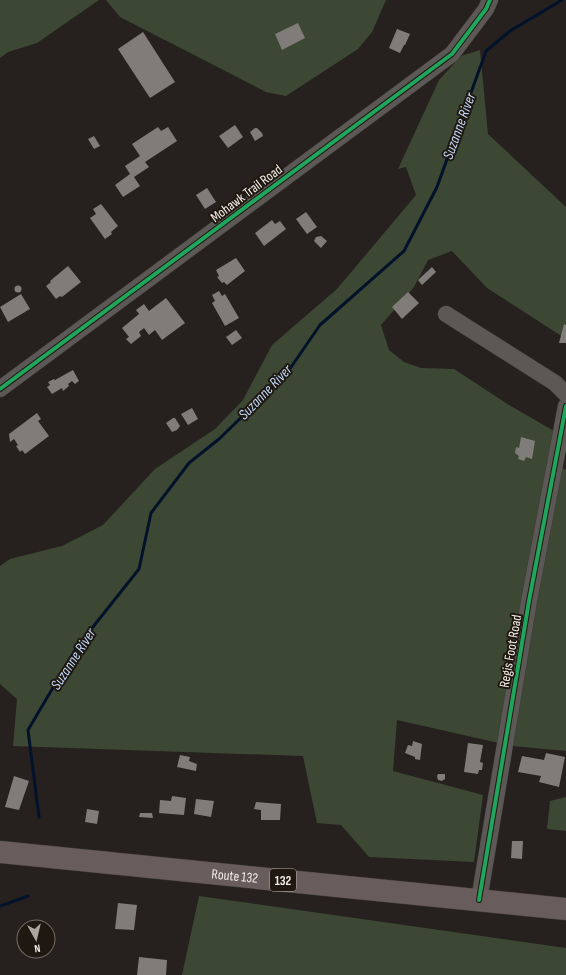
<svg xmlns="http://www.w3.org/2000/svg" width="566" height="975" viewBox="0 0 566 975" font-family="'Sofia Sans Condensed',sans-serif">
  <rect width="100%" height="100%" fill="#26211e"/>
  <!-- green -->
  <path fill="#3c4834" d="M0,0H99L37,43L8,52L0,58Z
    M106,0H386L372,32L358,49L286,96L266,92L120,17Z
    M480,50L488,134L566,207V339L487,288L452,251L428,260L414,287L381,325L389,350L404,362L421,368L454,369L509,405L554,431L561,467L566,470V751L512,746L397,720L393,771L483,795L474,862L369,857L341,825L317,823L303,756L13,746L17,699L0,684V566L10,559L62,546L103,525L155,469L215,429L243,400L272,345L337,289L416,195L406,167L398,169L439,80L461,56Z
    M566,797V831L547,829L550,801Z
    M199,896L566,948V975H182Z"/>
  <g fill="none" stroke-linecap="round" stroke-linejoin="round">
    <!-- stream -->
    <path stroke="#03122b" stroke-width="3" d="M39,817L28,730L77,647L139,569L151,513L189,463L219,439L287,373L320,325L404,251L437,187L486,51L510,31L562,0
      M0,906L28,896"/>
  </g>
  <!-- building -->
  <path fill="#807c79" d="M298,23L305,38L282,50L275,34Z
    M397,29L410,34L405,45H404L400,53L389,48Z
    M143,32L175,82L150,98L118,49Z
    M235,125L243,137L228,148L219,136Z
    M158,127L161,131L168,127L177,141L145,162L149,167L134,177L140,186L123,197L115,185L130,174L125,166L140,156L132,144Z
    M255,128H257L262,133L263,136L255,141L250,132Z
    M94,136L100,146L94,149L88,139Z
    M207,188L216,202L205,209L196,195Z
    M101,204L118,226L111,232L112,234L105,239L90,218L96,214L93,209Z
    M306,212L317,227L307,234L296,219Z
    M272,220L275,224L280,221L286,229L264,246L255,233Z
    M321,236L327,241L321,248L314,241L316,237Z
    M236,258L245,271L227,285L224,282L222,283L217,277L219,276L216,270Z
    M68,266L81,282L62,297L60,296L56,299L46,286L51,282L50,281Z
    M432,267L436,272L422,285L418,280Z
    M14.5 289a3.5 3.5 0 1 1 7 0a3.5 3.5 0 1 1-7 0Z
    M219,291L222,296L225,294L239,318L225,326L212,303L215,301L212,295Z
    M408,292L419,303L402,319L392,307Z
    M21,294L30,309L8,322L0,307Z
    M166,298L185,323L162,340L155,330L149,335L144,328L139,332L141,336L131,344L126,339L129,337L122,328L139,314L136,310L144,304L149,311Z
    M564,324L566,325V343H559Z
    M236,330L242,338L232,345L226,337Z
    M73,370L79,381L75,384L72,381L68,384L69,386L63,391L62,388L52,394L47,387L50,385L48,382L54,379L55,380Z
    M192,408L198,419L188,425L181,414Z
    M37,413L41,419L38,421L49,436L25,454L22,450L20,452L16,446L18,445L14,439L10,442L9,434Z
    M173,418H175L180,426L177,430L172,432L166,423Z
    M521,437L535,441L532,459L526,457L524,461L518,459L519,456L515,453L516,447L519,448Z
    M413,741L422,744L420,760L415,759V757L405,753L408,745L412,746Z
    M468,743L483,745L480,762L483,763L482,770H479L478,774L464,772Z
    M546,753L565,757L559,787L539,782L541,776L518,772L522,756L544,760Z
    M180,755L190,757L189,761L197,764L196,771L177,767Z
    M438,774H445V779L442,781L438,780L437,776Z
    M14,776L29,781L19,810L5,807Z
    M172,796L186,798L184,815L159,813L160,800L171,801Z
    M196,799L214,801L211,817L194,814Z
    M256,802L281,804L280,820H261V810L254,809Z
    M87,809L99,811L97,824L85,822Z
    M140,813H152L153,818L139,817Z
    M512,841H523L522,859L511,858Z
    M118,903L137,905L134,930L115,929Z
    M139,957L167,960L166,975H137Z"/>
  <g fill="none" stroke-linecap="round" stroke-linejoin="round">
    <defs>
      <path id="minor" d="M446,314L555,383L566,394
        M0,389L452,54L486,9L490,0
        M479,900L529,601L566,406"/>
      <g id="highway">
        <path id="s1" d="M0,852L566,909"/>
      </g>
    </defs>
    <!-- minor casing -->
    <use href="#minor" stroke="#403c39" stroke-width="17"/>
    <!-- highway casing -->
    <use href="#highway" stroke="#403c39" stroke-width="23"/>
    <!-- minor -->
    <use href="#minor" stroke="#5c5855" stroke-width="16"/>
    <!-- highway -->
    <use href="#highway" stroke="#695c5c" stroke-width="22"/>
    <defs>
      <path id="cycleway" d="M0,389L452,54L486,9L490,0
        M479,900L529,601L566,406"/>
    </defs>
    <!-- cycleway casing -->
    <use href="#cycleway" stroke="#1f1811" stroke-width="6"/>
    <!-- cycleway -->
    <use href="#cycleway" stroke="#20a55d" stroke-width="4"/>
  </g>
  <g text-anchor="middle" stroke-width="4" stroke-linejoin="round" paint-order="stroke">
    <!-- shield labels -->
    <rect fill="#1f1811" stroke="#b3ada8" stroke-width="1" x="270" y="869" width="26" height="22" rx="3"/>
    <g font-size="13" font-weight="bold" fill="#f3ede8">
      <text x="283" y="885">132</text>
    </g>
    <!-- street labels -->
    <g font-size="14" fill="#f3ede8" stroke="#1f1811">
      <text transform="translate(246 193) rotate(-37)" y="5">Mohawk Trail Road</text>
      <text transform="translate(510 651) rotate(-80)" y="5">Regis Foot Road</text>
      <text dy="5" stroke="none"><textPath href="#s1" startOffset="236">Route 132</textPath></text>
    </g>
    <!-- water labels -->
    <g font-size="15" font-style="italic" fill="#c1dafc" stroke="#1f1811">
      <text transform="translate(459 126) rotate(-70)" y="5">Suzanne River</text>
      <text transform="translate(265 392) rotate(-46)" y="5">Suzanne River</text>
      <text transform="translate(73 659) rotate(-57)" y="5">Suzanne River</text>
    </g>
  </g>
  <!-- north arrow -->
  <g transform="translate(36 939) rotate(172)"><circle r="19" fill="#1f1811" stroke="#746d67"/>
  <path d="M0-3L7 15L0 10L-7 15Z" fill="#aba6a1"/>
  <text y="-6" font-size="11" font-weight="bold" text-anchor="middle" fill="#f3ede8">N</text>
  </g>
</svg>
